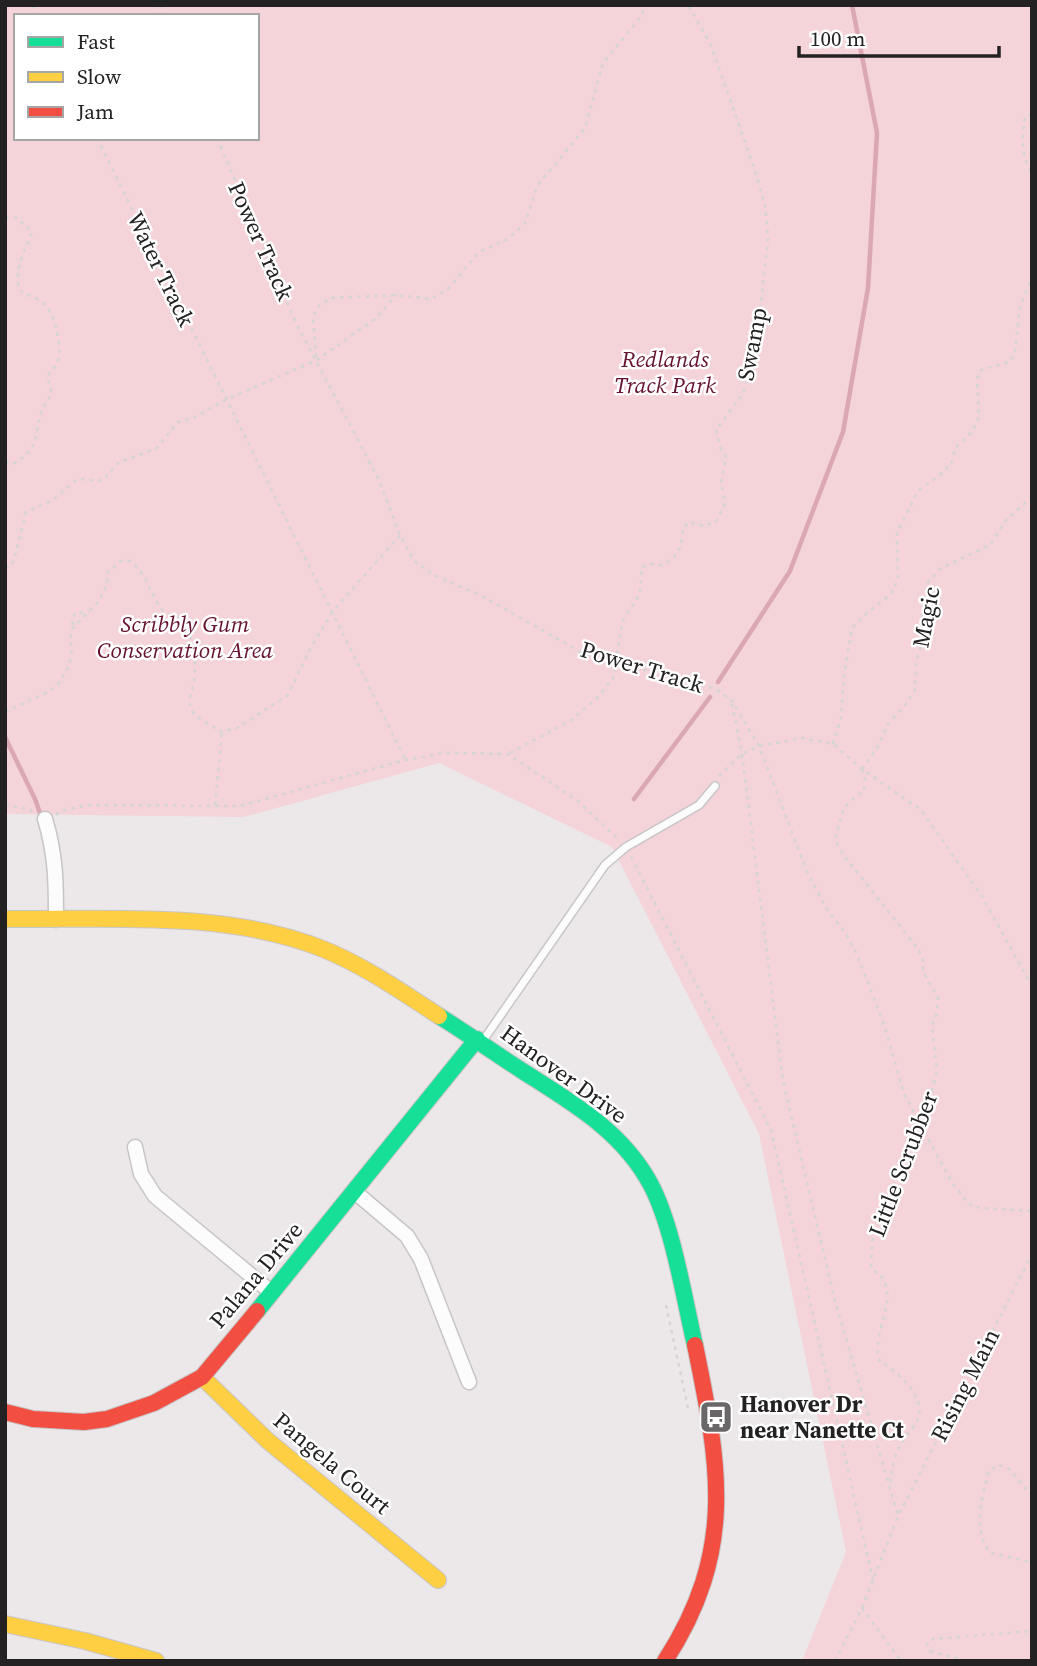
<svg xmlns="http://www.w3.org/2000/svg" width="1037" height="1666" viewBox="0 0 1037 1666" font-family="'Source Serif 4',serif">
  <rect width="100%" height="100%" fill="#ece8e9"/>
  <!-- green -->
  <path fill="#f4d3d9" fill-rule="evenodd" d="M5,5H1032V1661H802L846,1552L759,1134L612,847L439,763L244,817L5,814ZM16,16H257V138H16Z"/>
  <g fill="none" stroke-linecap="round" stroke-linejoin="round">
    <!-- stream -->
    <path stroke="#daa7b2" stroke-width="4.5" d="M718,682L790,571L843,432L868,288L877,133L852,5
      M5,737L35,799L41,816
      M634,799L710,697"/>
    <defs>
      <path id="lane" d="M482,1042L605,865L626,847L699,805L715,786"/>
      <path id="street" d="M45,819C56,855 56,883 56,920
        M135,1147L141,1174L155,1196L271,1292
        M355,1192L407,1236L421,1259L469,1382"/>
      <path id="fast" d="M439,1016C468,1034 496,1054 524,1072C573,1103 623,1132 651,1185C673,1227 684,1298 695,1345
        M257,1311L477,1039"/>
      <path id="slow" d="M5,919C107,920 227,910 323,949C365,966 402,992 439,1016
        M202,1377L268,1441L438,1580
        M5,1624L85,1641L156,1661"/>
      <path id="jam" d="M5,1412L33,1419L84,1422L107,1419L154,1403L202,1377L257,1311
        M665,1661C736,1551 720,1467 695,1345"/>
    </defs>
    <!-- lane casing -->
    <use href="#lane" stroke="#c8c5c6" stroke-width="10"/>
    <!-- street casing -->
    <use href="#street" stroke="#c8c5c6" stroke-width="17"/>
    <!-- fast casing -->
    <use href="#fast" stroke="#c8c5c6" stroke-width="18"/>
    <!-- slow casing -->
    <use href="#slow" stroke="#c8c5c6" stroke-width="18"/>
    <!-- jam casing -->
    <use href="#jam" stroke="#c8c5c6" stroke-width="18"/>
    <!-- path -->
    <path stroke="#d6d4d5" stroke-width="2.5" stroke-dasharray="3.5 5" stroke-linecap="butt" d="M32,5L37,16
      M159,5L164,16
      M1032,114L1025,117C1022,137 1020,155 1032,172
      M97,138L405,759
      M217,138L296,323L378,478L400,535L414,561L434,575L480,595L583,653L716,689L732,701L759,746L806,869L826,908L846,934L857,954L885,1027L904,1094L953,1184L969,1204L980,1208L1032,1211
      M5,217L17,218L32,232C27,245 19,260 18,274C16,300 30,291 43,303C51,310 55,322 57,332C58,341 61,351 58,360C51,379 43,367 52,393C48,400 43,406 41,413C34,437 39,451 12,464L5,462
      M316,357L313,316L320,305L330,298L396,295L431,299L448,289L479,252L508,239L525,223L537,186L585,128L603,63L640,18L646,5
      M5,567H10L14,560L26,512L53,500L75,481L79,479L98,481L104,479L118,463L157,448L178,422L193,418L225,400L317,360L376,318L396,295
      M72,625L75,613L89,612
      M732,704L742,754L783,1081L835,1301L898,1516
      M5,712L50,691L58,684L69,666L72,649L70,639L72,629L99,601L107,585L108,572L121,561H130C155,578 150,615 179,617C194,635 197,658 194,681C193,690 187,700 191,709C196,719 213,726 222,732L237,728L288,695L310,649L333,611L400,535
      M833,744L841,718L844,676L852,628L866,614L890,595L898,580L897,533L918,491L941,474L951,464L956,447L972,432L979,417L977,379L981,370L1011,361L1015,351L1020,306L1032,278
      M510,753L570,721L598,697L613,678L623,620L640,594L642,567L651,564L663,565C691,548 675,538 688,522L704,526L716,522L725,504L721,483L726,457L720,447L716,430L742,395L748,379V365L759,322L768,238L765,205L755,171L711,45L688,5
      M862,769L865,780L864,790L844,807L835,840L845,857L915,945L923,957V972L938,998L937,1013L932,1025L937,1071L931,1094L918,1121L872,1242L871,1268C874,1271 881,1275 883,1279C897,1301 872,1334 879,1360C896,1372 923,1392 919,1416C916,1428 906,1434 901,1444C893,1457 892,1471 890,1487
      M862,769L877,748L888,724L907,703L915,690L916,663L923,639L922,615L928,582L941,568L990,545L1006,520L1032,497
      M719,776L742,754L759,746L802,738L833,744L862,769L921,810L981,895L1032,986
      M5,805L30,809L33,815
      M215,805L222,732
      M56,815L61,811L87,805L240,806L405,760L445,753L508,754L578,801L619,840
      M631,857L771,1130L873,1580
      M666,1305L688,1408
      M1032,1496L1008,1468L998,1465L989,1471C982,1498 972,1529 990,1553L1032,1562
      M862,1608L901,1661
      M835,1661L862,1608L898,1516L1032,1254
      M966,1661L930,1651L927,1644L933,1639L1032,1631"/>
    <!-- lane -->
    <use href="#lane" stroke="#fcfcfc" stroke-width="7"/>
    <!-- street -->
    <use href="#street" stroke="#fcfcfc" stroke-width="14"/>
    <!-- fast -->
    <use href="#fast" stroke="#16e098" stroke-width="16"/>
    <!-- slow -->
    <use href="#slow" stroke="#ffcf43" stroke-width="16"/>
    <!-- jam -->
    <use href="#jam" stroke="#f24e42" stroke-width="16"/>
  </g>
  <!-- icons -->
  <defs>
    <symbol id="bus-square" viewBox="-11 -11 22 22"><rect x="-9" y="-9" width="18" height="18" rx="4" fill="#696767" stroke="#fff"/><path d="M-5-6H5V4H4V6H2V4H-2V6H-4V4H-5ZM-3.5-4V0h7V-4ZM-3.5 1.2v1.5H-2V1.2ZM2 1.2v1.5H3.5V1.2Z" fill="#fff"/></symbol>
  </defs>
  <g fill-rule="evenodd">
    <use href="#bus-square" x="697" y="1398" width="38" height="38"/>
  </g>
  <g text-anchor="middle" stroke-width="5" stroke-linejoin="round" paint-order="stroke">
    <!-- street labels -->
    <g font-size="23" fill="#232121" stroke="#fff">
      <text transform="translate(261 241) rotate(66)" y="8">Power Track</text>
      <text transform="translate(161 269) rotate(64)" y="8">Water Track</text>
      <text transform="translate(752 344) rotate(-79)" y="8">Swamp</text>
      <text transform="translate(926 617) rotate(-79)" y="8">Magic</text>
      <text transform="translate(642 667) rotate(17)" y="8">Power Track</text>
      <text transform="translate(564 1074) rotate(36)" y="8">Hanover Drive</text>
      <text transform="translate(903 1164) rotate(-69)" y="8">Little Scrubber</text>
      <text transform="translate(256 1275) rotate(-50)" y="8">Palana Drive</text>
      <text transform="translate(965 1385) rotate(-63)" y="8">Rising Main</text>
      <text transform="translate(332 1463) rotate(40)" y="8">Pangela Court</text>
    </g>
    <!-- park labels -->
    <g font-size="23" font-style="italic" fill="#67132f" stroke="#fff">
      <text x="665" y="367">Redlands<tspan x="665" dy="26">Track Park</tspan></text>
      <text x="185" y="632">Scribbly Gum<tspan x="185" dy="26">Conservation Area</tspan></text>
    </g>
    <!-- poi labels -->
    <g font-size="23" font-weight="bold" fill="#232121" stroke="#fff" text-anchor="start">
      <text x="740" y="1412">Hanover Dr<tspan x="740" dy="26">near Nanette Ct</tspan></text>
    </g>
  </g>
  <!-- border -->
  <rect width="1037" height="1666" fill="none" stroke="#232121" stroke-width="14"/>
  <!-- legend -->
  <rect x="14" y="14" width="245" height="126" fill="#ffffff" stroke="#a7a6a6" stroke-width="2"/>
  <rect x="28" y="37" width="35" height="10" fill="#16e098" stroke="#a7a6a6" stroke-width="2"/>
  <text x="77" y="49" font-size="21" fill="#232121">Fast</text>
  <rect x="28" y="72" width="35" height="10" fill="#ffcf43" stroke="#a7a6a6" stroke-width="2"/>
  <text x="77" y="84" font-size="21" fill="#232121">Slow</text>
  <rect x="28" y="107" width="35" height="10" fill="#f24e42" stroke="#a7a6a6" stroke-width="2"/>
  <text x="77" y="119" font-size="21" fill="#232121">Jam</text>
  <!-- scale -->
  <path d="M799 46v10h200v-10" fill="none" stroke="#232121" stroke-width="3.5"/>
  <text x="810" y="46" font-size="21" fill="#232121" stroke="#ffffff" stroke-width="5" paint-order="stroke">100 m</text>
</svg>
